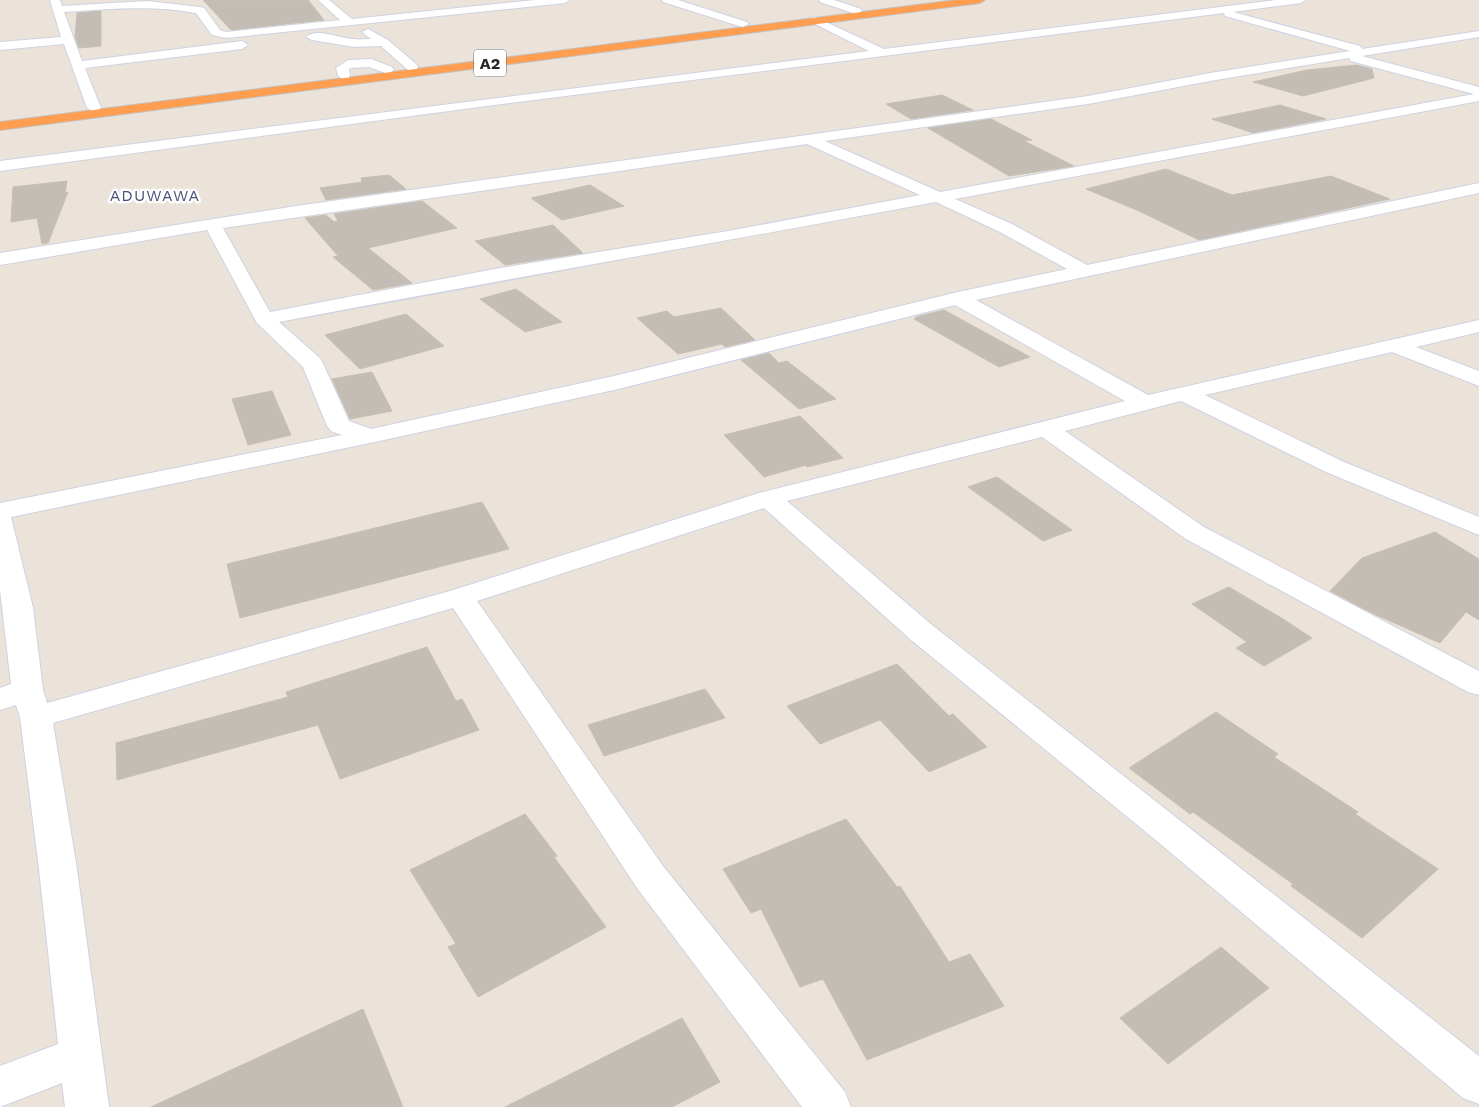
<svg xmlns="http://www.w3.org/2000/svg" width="1479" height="1107" viewBox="0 0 1479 1107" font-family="'Work Sans',sans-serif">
  <rect width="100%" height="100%" fill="#ebe3d9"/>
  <!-- building -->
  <path fill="#c3bdb6" stroke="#c6bfb3" d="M203,0H308L324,20L231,30Z
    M101,11V46L79,48L75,37L77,13Z
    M1357,65L1372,69L1374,78L1303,96L1253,82L1307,70Z
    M942,95L973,110L911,119L886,104Z
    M1280,105L1326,119L1253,133L1212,119Z
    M991,119L1032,140L1024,141L1074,166L1009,176L928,128Z
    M1166,169L1232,195L1331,176L1390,199L1199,240L1139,211L1086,189Z
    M389,175L406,189L326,200L320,188L362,182L361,178Z
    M67,181L65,193L68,192L48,243L42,244L37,218L11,222L13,187Z
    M590,185L624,206L562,220L531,198Z
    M422,201L457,228L368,248L412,283L373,290L333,257L338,256L305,218L326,215L334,222L338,221L334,214Z
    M553,225L583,253L505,265L475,241Z
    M516,289L562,322L525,332L480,299Z
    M721,308L755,340L725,347L722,344L678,354L637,318L667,311L674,317Z
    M944,310L1030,357L999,367L914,319L916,317Z
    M406,314L444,346L360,369L325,335Z
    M769,353L779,363L787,361L836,399L799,409L741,360Z
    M372,372L392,411L350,419L332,379Z
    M272,391L291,435L248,445L232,399Z
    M800,416L843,458L807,467L806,465L764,477L724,435Z
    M997,477L1072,530L1043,541L968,487Z
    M482,502L509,549L240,618L227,564Z
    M1435,532L1479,559V620L1466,612L1440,643L1374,614L1330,591L1362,558Z
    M1229,587L1283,619L1312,638L1264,666L1236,648L1247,642L1192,604Z
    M427,647L456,701L462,699L479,730L340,779L318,725L117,780L116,743L288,697L286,692Z
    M897,664L949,716L953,714L987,747L929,772L880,720L820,744L787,706Z
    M705,689L725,718L604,756L588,725Z
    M1216,712L1278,754L1274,757L1358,812L1355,814L1438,869L1362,938L1291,886L1293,884L1193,812L1190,814L1129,768Z
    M525,814L557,856L554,857L606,927L478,997L448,947L456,944L410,870Z
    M846,819L897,887L900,886L949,962L970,954L1004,1006L867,1060L823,979L800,987L761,909L751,913L723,869Z
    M1221,947L1269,988L1168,1064L1120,1018Z
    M363,1009L403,1107H151Z
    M682,1018L720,1082L672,1107H505Z"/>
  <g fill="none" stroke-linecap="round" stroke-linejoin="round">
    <defs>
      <path id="minor" d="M50,0H60L62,6L147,1L200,7L204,8L220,30L226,32L340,20L318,0H329L352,19L535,0H570L565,3L226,38L212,35L196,13C152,5 109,9 64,12L82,61L242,41L248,45L242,49L85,68L101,108L94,112L87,108L64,44L0,50V42L61,37Z
        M662,0H678L747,22L749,24L743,27L739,26L663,2Z
        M819,0H834L861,9L862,11L857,14L853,13L820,2Z
        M1276,0H1306L1301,3L1233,12L1360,46L1362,49L1479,31V37L1362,56L1479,87V101L955,199L1012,224L1087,265L1479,183V193L976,300L1148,395L1479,320V332L1416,347L1479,371V386L1392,352L1205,395L1344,462L1479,517V535L1326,472L1181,401L1065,431L1204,527L1479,671V695L1468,692L1186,539L1042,437L787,501L932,625L1479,1056V1104L1463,1098L1152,837L910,639L764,508L477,601L663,866L845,1092L851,1107H802L637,888L453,608L53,723L77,869L109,1107H65L62,1083L0,1107V1066L58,1044L39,869L20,717L16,705L0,710V688L11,684L0,590V503L342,435L331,431L327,426L303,367L257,323L207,230L0,265V253L296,206L1088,96L1210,73L1350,51L1225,16L1224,13L479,107L0,171V161L869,51L811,22L810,20L815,17L884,49ZM1349,58L1351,61L1474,94L940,192L825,141L1088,104L1210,81ZM807,144L920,195L728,231L500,268L270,312L223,228ZM936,202L1000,232L1067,269L958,292L614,376L371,429L349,421L321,359L279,322C498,280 717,243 936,202ZM955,305L1125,401L759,493L450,591L47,703L43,690L33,608L11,517L370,443L614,390Z
        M368,29L388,40L416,64L418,67L416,70H408L381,46L354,47L312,40L306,37C317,27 341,39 354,39C360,40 366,39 371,39L362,32Z
        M371,59L392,67L394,70L388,74L369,67L351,68L349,69L350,76L348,79L344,80L338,76L336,68L348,60Z"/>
      <path id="highway" d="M956,0H985L980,3L0,130V122Z"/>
    </defs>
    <!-- minor casing -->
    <use href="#minor" stroke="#ced2e2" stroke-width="2"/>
    <!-- highway casing -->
    <use href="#highway" stroke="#c3c3c3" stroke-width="2"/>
    <!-- minor -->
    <use href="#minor" fill="#fff" fill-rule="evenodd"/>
    <!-- highway -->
    <use href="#highway" fill="#ff9e50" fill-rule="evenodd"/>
  </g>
  <g text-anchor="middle" stroke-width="5" stroke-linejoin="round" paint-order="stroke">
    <!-- shield labels -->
    <rect fill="#fff" stroke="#686868" stroke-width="1" x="474" y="49.5" width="32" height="27" rx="4"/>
    <g font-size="16" font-weight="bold" fill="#282828">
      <text x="490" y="69">A2</text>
    </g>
    <!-- far-quarter labels -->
    <g font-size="16" letter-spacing="1" fill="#485079" stroke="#fff">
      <text x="155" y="201">ADUWAWA</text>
    </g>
  </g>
</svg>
